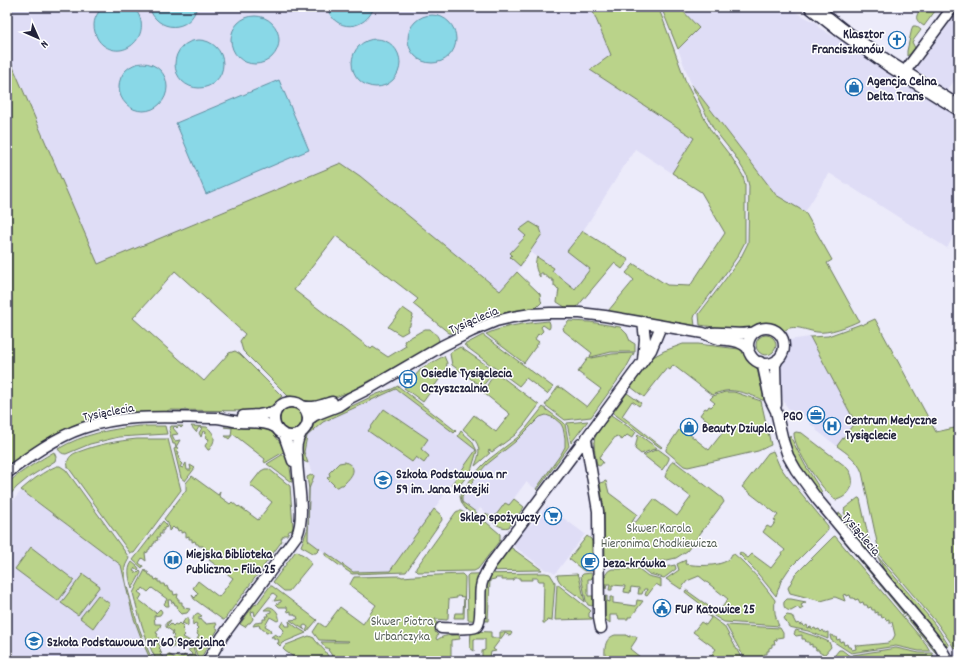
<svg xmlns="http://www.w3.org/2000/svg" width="966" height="668" viewBox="0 0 966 668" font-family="Dekko,sans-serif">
  <rect width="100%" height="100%" fill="#ecebfa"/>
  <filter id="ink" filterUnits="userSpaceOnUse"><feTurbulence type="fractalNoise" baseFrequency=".025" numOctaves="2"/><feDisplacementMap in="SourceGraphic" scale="8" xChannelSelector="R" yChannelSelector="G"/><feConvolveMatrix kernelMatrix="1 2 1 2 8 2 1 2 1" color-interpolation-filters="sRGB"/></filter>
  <g filter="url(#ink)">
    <!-- built -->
    <path fill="#dfddf6" d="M7,7H591L611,55L590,70L695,138L672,173L635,149L583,231L568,251L590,269L575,289L552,271L554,267L530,252L517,272L500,291L360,176L341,163L98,264L7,53Z
      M679,7H789L799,14L817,23L818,27L858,51L873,62L959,116V240L953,237L947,248L829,173L805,212L776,195L691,84L678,49L699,28Z
      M959,11V74L947,91L915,69Z
      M810,337L855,422L837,446L816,430L817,429L810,424L812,422L801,414H799L797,416L788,408L785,404L780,392L781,367L789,349V340Z
      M397,389L476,450L390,571L353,572L308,541L309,489L314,476L311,470L304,452L307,436L323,422Z
      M546,415L554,418L561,424L563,428L565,438V447L561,454L536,489L526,482L509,505L505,502L493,518L480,508L477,513L462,502V497L475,478L486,465L515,442L540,417Z
      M21,491L121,565L133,616L142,643L151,661H7V508Z
      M547,506L585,534L555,574L549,570H546L512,545L522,530L532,524Z"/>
    <!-- green -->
    <path fill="#bad38a" stroke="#6e7a62" d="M591,7H658L662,17L687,85L711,131L732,158L743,176L745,185V242L737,257L723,277L695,315L694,318L695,326L608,311L634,280L626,273L634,264L667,285L690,286L725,233L701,192L672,173L694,138L590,70L611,55Z
      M661,7H679L699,28L678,49Z
      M922,7H938L924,26C913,19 916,16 922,7Z
      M913,26H916L921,30L912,42L915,48L910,54L907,56V51L912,28Z
      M7,53L98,264L341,163L360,176L500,291L517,272L540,294L541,301L542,302L536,308C519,310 502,312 486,318C475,322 464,328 454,333H449L413,304L418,299L336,236L294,290L371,349L373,347L388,357L406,346L404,341L425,329H430C434,333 441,337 438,343L351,391L323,402H307L296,397L288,396L243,351L240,341L245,334L175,271L133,318L204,381L229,353L235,351L240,354L282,396L271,406L256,411L169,410L167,411L166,412C153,412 139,412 126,413C108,415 87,419 70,427C48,437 27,452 7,466Z
      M691,84L776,195L805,212L832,260L827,263L859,321C849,326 828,334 817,332C807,331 793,323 784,331C780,327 776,324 770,323C761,321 755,327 747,328C733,330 714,327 700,325L699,314L727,277L741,257L748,243L749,186L746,174L735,156L713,128Z
      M530,222L540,228L542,234L520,266L510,257L512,255L510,253L526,236L519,230Z
      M583,231L629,260L622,269L614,263L577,307H565L557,302L559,289L556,288V286H554V281H552V279H549L548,277H546V275H543V273H540V277C536,271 534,264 537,257L554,268L552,271L575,289L590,269L567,251Z
      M403,308L413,315L411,321V322L410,324V326L407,328L408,331L401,335L388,327Z
      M875,319L936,432L959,427V649L954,648L949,640L937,623L880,556L862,472C857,460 848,454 837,446L855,422L810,337L828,336L861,324L862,325Z
      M549,321L550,324V327L549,329L543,325L541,327L543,331L539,335L538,334L535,339L539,342L524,363L486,334C506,325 528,323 549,321Z
      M569,321L590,322L620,327L627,334L630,341L635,344V352H611L591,357L590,356L592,353L564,331L563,328Z
      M756 345a10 10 0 1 1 20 0a10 10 0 1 1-20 0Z
      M483,335L553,387L547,394L526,378L519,386L464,345Z
      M683,344H698L739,349L744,353L748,361L757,368L764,400H762C753,395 735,389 725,391C720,392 716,393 712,395L673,365L670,370L667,368L644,397L631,387L653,357L664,351Z
      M460,347L492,369L493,373L482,387L452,365L450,354L451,352Z
      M634,353L625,370L591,417L565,420L545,405L558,387L562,388L587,407L601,389L578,372L589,357L591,358L612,354Z
      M444,356L447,363L446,370L423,402L404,388L410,384L408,380L414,377L422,368Z
      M496,374H498L539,405L524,425L515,435L492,452L489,450L488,452L490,453L475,466C479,455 482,448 473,438C470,435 466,432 463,429L474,415L496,432L510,414L485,394L484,393C486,386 491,378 496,374Z
      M398,386L456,431L454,433L396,389L323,422L307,436L304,452L308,463C306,462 304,462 303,460C300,456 301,443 304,438C306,436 309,434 311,431C315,424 312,424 320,419L354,405L377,394L392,389Z
      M725,392H734L761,401L771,445C766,447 763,449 758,451L688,467L684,466L666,451V449L679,430H684L709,450L723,432L700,415L705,408L707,409L709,406L711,407L715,403L710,399L713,396Z
      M627,393L641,403L639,406L632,401L622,416L662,447L661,448L613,413Z
      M543,407L563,422L565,424L569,446L537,490L536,489L561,454L565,447V438L563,428L561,424L554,418L546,415L540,417L515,442L486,465L475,478L462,496V502L477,513L476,514C467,513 461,505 460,496L468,483L481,467L488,460L518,437L527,427Z
      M280 419a11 11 0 1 1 22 0a11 11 0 1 1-22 0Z
      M384,409L428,439L421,449L429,456L424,463L416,457L412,462L368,431Z
      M611,415L636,432L632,438L627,435L622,440L616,436L599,458L603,462C601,465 600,467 597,465C596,458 594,450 594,442C594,434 606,422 611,415Z
      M588,421L587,422L571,443L567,423Z
      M140,426H165L167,434L119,437L90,444L66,454C62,454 60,452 58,449C83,434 111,429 140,426Z
      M171,426H183L181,428L179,426L177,428L175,426L173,428L178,434L172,435L175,441L180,440L176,447L178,448L177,451L179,452L178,455L180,456L179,459L181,460L180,462L182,464L180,467L183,468L186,463L187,470H191L190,465L195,468L185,481L181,478L174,449L176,448L175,444H173L169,431Z
      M191,426L207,427C216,435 216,440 209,450H208L205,446L209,439L206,438L207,436L205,435L206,432L203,431L201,437L199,433L202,428L199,427L196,432Z
      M224,427L267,429C275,434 280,442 285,451L265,463L264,461L265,459L233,434L229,439L225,436H231L232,428Z
      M461,431L472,441L477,451L471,471L459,486H455L451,485L476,450L458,436Z
      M796,432L802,433L845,466C858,477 853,496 836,500C823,492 793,448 794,433Z
      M638,434L657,448L641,454L635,449Z
      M790,436L805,465L822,492L819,494C811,483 784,449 790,436Z
      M137,439H168L181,490L134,553H130L68,467C67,462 68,458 72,455C74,453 78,452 81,451C99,444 118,441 137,439Z
      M658,449L669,457V459L667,463L662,470L643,455Z
      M773,451L779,465L786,475L828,526V529L823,535L789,569L781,581L776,596L754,569L739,554L740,552L748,558L752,554L771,568L785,550L763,532L767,526L771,528L776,521L774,520L778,515L742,487L768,453Z
      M54,452L56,457L55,461L28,478L17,487L7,498C7,495 6,489 7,485C10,478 45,457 54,452Z
      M285,453L289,461L292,482H291L267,464Z
      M674,461L722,498L724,502L687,551L676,558L663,561L613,563V560L607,559L605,556L604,511L600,483L606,481L609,493L637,514L632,522H636L654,499L677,516L691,497L665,477C667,471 668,464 674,461Z
      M345,462C360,468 351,477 343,485H341L338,487H336L327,478L330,476L329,473L339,463Z
      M57,466H60L66,470L128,556L129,558C128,561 126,563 125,567C124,577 127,587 130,597C135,619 143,640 153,661H151L143,643L133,616L121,565L21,490C31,481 44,471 57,466Z
      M265,469H269L290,486L293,527L292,530L289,531L287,535H284L281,539L282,541L224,620H223L194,599L192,595L195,598L198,593L193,588L198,581L219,597L233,578L209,560L213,554L207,549L205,550L203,549V546H199L198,544H196L195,541L192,542V539H189V536L186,537V534L185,532L181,533V530L178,531L177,528L175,529L173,527L169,531L168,523L164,519L186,490V483L192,476L218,495L220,492L219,496L230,504L232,502L238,507L239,506L258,520L272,502L250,485L261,471Z
      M313,474L314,476L309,489L308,540L320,549L316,553H313L301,546L308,528L309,489L307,477Z
      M858,498H859L860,499L870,544L844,513L845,511L844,509Z
      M514,499L524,507L509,527C500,530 492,521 485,515L486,513L493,519L505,503L509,505Z
      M434,509L441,515L442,520L406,572L352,574L343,568V566H340L325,555V552L353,572L390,571Z
      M458,511H461L475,519L486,522L500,534V540L478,569L474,571L418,572L416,570V568L456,512Z
      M840,513L867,545L869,554L838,516V514Z
      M163,521L166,524L167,527L164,528V530L162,531V534H159L160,537H157L158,540L155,541V543L153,544V546L150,547V549L148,550V552L145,553L146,561L142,558L139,563L143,566L142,568L133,560Z
      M839,535H841L927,637L938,652L936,653L935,652Z
      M587,536L591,539L592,542V558L588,559V561L585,562V565H592V571H584L569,559Z
      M835,536L926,644L930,651H919L896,646L851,653L831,640L830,635H832L833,637H836L837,640L840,639V642L843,641L844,645L847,644L848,647H851L852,650L856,649L855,644L858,646L888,643L893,639L895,635L892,622H889V619L886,620L885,617L882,618L881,615H878V612L875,613V610H872L871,607L868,608L867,605H864L863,602L860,603L858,599L855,600L854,598H851L850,595L847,596L846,594L843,595L845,601L835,597L821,601L790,593L788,588L795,575L833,537Z
      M502,541L542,570L480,571Z
      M31,547L74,580L58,601L15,569Z
      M297,551C302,555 310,557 311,564L289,591H284L273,582L295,552Z
      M732,554H734C750,567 762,583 775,600C774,610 775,617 779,626L724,622L714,616L711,612L685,592L686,590L718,613L728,599L699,576L687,581L681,589L666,579L679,570L677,564L686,560L685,564C697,566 718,567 728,560C730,558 731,556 732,554Z
      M878,557L929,617L939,630L949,646L946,648L933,630L884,570Z
      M132,562L138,567L139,569L138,570L135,568L133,571L137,573L140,570L141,573L132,589C130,580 126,570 132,562Z
      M675,565L676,569L664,578L649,574L643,569L660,568Z
      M612,569H639L648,576L661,579V587L656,584L647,596L645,595L647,589H644L642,594H638L639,588L631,587L630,593L624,592L625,586L612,585V590H609L610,584H607L606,589C604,582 603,572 612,569Z
      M145,570L146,572H148L149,575H151L152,577H154L155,580L158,579V582H161V584H164L165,587L167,586L168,589H170L171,591H173L174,595L178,594L177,599H179V602H182V605L184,606V608L190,609L187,613L181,614L178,611L177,605H175L174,602L172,603L171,600H168L169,606H166L164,604L167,599L152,588L148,592L143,588L141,591L140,590L138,592L142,595L139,600L156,613L160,609L161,610L162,612L160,615L154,616L155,624H161L160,627L156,633L158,634L157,636L159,638L157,640L160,642L158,644L161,646L159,648L161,650L159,652L162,653L160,655L165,658L168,654L175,658L176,656L179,658L181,656L183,657L184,655L187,657L189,655L191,656L192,654L188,650L193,648L197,661H157C145,640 139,616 133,593Z
      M545,573L550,574L555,582L552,621L547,620L546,623H543L544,581H538V578H532V580H520V578H514L513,580H502V578H496L495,579L490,580L488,621L468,620L467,576L469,574Z
      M591,573L592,578L591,579H588V596H593V605L592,606L588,605L586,601L581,576L583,574Z
      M83,574L100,586L78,615L61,603Z
      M462,574L465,577L464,618H454L455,613H463L464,597L457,596V598L449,599L448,618L447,620L435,619L437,622L435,632L438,635L436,638L437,640C443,635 452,635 459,635L460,639L451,640V657H455V661H334L338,656L333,659L331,654L328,650H329L328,648H326L321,642H348L349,641L319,640L313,632L319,623L325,627L340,607L363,624L376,605L351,586L350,584L354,577L400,576L402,577L415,576Z
      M577,574L579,576L585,602L578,596V595L577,594L576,595C569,589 558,584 557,575Z
      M557,584L590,610L591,611L589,613V617L592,618V619L555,620Z
      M270,586H272L317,620L307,632L306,631L308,627L307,626L305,625L303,626V628L305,630L297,625L290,620L298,619L297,616H295L294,614H291V611L288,612L287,607H279L276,604L281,602V600L274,601L277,596L273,593L255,616L254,611L251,612L253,619L250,623H248L245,627L240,624L254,605L257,604Z
      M98,595L110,604L93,628L80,618Z
      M607,596V601L610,602V597H613V603L636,606L637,600L643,601L631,617H628V619H619L618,615H610V623L606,620L605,618V597Z
      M787,599H791L806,602L801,605L803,608L800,610L798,607L791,611C786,610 783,608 784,602Z
      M268,607C274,606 280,614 279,620L277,621L270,617L265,626L270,629L271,632L266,633L265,630H263L262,628H260L259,625L253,626L255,623L263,622V619H266L265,616H269L268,613L271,612V610H264Z
      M198,613L202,616L199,617V620L202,619V622H205L206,624L215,623L217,624L215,627L218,629L199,661L194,647L199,641L197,639L199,636L197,634L198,632L196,630L198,628L196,626L197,624L195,623L193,625C192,620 193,615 198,613Z
      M705,613H706L724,626L743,661H707L716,649L693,632L701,622L706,625L711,618Z
      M787,615L792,616L796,624L799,623L800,625L803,624L804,627L807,625L808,628L811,627L812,629L815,628L816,630L819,629L821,632L823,630L825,633L828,632V639L808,631L789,627L784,618Z
      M186,618H188V626L183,623L182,625L184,627L182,629L184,631L183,633L185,635L183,637L190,641C189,645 187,646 183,647L187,642L185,640L183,642L181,641L176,647H171L169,642L173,646L175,644L173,642L175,640L172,638L174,636L172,634L173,632L166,627V623L171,620L167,625L169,626L171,624L173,626L175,624L177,625L179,623L181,625Z
      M283,621L285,626H290L289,621L296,627L306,633L282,643L280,646L277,643H279L278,639H274V637H271L275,634L280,637L284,630L280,626Z
      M726,625L780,628L783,633V637L777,638V640L774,641L775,644H772V647L769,648V651H767V654H764V657L761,658V661H746Z
      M796,630C808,634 819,637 829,642L831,647L825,654H822L819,652V650H816L815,647H812V644L809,645V642H806L805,639H802V635L796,636L794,634Z
      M471,631L491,632V638H500V632H511L512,633L510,636L505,633L493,649L496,651L491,652L489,661H482V651L485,650V639H474V651L470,648Z
      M615,635H627V636L630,637V635L633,636H636L637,637L636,640L630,649L645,661H605C605,650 603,639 615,635Z
      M309,636L314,638L315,640L325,651L331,661H299L285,651L283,649L286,645Z
      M896,648L919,653H932L936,661H830L839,650H842L851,657L853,656V655Z"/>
    <!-- water -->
    <path fill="#89d8e7" stroke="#608fa2" d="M103,7H133C156,30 127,63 103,45C99,42 96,37 95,32C92,22 96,14 103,7Z
      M149,7H197C190,33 157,33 149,7Z
      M327,7H374C366,31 334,33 327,7Z
      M408 39a24 24 0 1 1 48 0a24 24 0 1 1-48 0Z
      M231 40a24 24 0 1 1 48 0a24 24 0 1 1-48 0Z
      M352 63a24 24 0 1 1 48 0a24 24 0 1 1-48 0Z
      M175 64a24 24 0 1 1 48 0a24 24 0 1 1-48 0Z
      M119 87a24 24 0 1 1 48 0a24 24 0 1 1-48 0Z
      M279,80L309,150L206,194L176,123Z"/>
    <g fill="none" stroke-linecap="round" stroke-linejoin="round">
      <defs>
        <path id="street" d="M903,74L953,7
          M748 346a18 18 0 1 1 36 0a18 18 0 1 1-36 0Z
          M711,333C726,332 741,336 755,332
          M643,360L645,339L643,322
          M760,362L763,366L770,399L776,411L783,441L788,456L796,470L817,499L929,633L940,647L948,661
          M274 419a17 17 0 1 1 34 0a17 17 0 1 1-34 0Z
          M776,405L775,365L778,359
          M302,406C313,409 322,405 332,402
          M243,416L259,415L275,412
          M308,420L315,415L338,406L350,398L370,388L442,346L472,331L496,321L513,317L531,314L550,313H580L605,316L703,333C708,335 713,337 719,339C731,341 739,339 749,349
          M284,435L293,461
          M7,473C30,456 56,437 83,428C126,413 172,418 217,418C225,419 232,421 239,422C251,423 265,421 275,427
          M441,628C447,628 471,630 476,627C483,622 479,595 481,587C482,578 487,571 491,564L581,444L586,440
          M601,628L599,618L598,511L586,440L587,437L651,350L661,326
          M208,661L222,637L297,535C306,515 297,480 297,457C296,448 296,441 301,433"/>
        <path id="secondary" d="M812,7L841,30L889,64L959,108"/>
      </defs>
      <!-- street casing -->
      <use href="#street" stroke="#22223b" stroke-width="13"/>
      <!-- secondary casing -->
      <use href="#secondary" stroke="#22223b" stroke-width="17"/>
      <!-- street -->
      <use href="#street" stroke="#fff" stroke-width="10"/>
      <!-- secondary -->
      <use href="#secondary" stroke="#fff" stroke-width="14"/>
    </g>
  </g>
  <!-- icons -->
  <defs>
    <symbol id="church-ring" viewBox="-11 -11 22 22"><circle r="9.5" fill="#fff" stroke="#1f6fb2" stroke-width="1.5"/><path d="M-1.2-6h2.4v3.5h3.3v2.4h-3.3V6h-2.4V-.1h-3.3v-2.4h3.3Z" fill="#1f6fb2"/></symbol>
    <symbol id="shop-ring" viewBox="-11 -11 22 22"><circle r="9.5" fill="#fff" stroke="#1f6fb2" stroke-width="1.5"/><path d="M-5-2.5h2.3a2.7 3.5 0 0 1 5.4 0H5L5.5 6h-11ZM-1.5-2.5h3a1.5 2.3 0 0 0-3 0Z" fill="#1f6fb2"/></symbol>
    <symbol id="bus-ring" viewBox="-11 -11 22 22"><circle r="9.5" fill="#fff" stroke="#1f6fb2" stroke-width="1.5"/><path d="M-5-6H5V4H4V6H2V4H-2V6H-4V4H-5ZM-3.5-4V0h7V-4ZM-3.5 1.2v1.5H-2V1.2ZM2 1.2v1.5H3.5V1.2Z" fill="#1f6fb2"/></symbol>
    <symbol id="office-ring" viewBox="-11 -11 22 22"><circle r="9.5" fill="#fff" stroke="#1f6fb2" stroke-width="1.5"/><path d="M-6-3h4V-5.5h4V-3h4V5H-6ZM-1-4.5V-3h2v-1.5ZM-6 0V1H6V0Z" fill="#1f6fb2"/></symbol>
    <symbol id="hospital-ring" viewBox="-11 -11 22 22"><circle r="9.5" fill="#fff" stroke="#1f6fb2" stroke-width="1.5"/><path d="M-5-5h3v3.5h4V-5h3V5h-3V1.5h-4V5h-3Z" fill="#1f6fb2"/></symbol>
    <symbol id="school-ring" viewBox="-11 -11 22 22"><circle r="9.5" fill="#fff" stroke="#1f6fb2" stroke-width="1.5"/><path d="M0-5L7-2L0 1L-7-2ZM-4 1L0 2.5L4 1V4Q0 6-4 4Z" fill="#1f6fb2"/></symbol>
    <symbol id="supermarket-ring" viewBox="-11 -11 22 22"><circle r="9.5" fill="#fff" stroke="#1f6fb2" stroke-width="1.5"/><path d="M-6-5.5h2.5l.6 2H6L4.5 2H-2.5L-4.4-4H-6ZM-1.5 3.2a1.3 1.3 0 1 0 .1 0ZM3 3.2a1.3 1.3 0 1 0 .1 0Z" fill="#1f6fb2"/></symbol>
    <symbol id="library-ring" viewBox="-11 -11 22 22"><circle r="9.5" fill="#fff" stroke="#1f6fb2" stroke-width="1.5"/><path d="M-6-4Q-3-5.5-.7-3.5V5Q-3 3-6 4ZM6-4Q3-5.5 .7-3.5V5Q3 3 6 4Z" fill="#1f6fb2"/></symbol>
    <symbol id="cafe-ring" viewBox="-11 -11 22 22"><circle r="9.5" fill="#fff" stroke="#1f6fb2" stroke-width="1.5"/><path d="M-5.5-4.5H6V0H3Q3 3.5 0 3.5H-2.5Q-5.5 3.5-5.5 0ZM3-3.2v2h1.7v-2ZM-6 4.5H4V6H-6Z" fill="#1f6fb2"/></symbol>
    <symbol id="civic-ring" viewBox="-11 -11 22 22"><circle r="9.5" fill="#fff" stroke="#1f6fb2" stroke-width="1.5"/><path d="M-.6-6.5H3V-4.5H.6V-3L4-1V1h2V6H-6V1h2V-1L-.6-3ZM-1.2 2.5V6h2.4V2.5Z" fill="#1f6fb2"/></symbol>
  </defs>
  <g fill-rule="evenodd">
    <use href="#church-ring" x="887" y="30" width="20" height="20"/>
    <use href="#shop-ring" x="844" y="77" width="20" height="20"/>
    <use href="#bus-ring" x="398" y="369" width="20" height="20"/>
    <use href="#office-ring" x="806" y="405" width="20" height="20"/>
    <use href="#hospital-ring" x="822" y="416" width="20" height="20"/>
    <use href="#shop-ring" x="679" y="417" width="20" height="20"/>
    <use href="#school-ring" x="373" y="470" width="20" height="20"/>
    <use href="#supermarket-ring" x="543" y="506" width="20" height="20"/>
    <use href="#library-ring" x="163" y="550" width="20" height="20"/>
    <use href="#cafe-ring" x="580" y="552" width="20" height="20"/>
    <use href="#civic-ring" x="652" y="598" width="20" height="20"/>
    <use href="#school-ring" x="24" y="631" width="20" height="20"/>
  </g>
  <g text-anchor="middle" stroke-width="3" stroke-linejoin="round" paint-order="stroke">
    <!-- poi labels -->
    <g font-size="13" font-weight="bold" fill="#22223b" stroke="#fff" text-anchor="start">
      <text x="884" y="38" text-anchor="end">Klasztor<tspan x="884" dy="15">Franciszkanów</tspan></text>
      <text x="867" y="85">Agencja Celna<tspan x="867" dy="15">Delta Trans</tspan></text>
      <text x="421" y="377">Osiedle Tysiąclecia<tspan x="421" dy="15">Oczyszczalnia</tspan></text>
      <text x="803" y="420" text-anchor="end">PGO</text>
      <text x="845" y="424">Centrum Medyczne<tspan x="845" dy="15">Tysiąclecie</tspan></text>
      <text x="702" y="432">Beauty Dziupla</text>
      <text x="396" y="478">Szkoła Podstawowa nr<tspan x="396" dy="15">59 im. Jana Matejki</tspan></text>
      <text x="540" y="521" text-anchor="end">Sklep spożywczy</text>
      <text x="186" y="558">Miejska Biblioteka<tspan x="186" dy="15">Publiczna - Filia 25</tspan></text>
      <text x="603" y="567">beza-krówka</text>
      <text x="675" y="613">FUP Katowice 25</text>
      <text x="47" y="646">Szkoła Podstawowa nr 60 Specjalna</text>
    </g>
    <!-- street labels -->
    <g font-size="13" fill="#22223b" stroke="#fff">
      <text transform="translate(473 319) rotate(-23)" y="5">Tysiąclecia</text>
      <text transform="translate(108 411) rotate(-11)" y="5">Tysiąclecia</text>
      <text transform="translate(862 533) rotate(50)" y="5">Tysiąclecia</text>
    </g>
    <!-- park labels -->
    <g font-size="13" fill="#576057" stroke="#fff">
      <text x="659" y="532">Skwer Karola<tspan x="659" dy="15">Hieronima Chodkiewicza</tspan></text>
      <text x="402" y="625">Skwer Piotra<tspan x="402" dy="15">Urbańczyka</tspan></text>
    </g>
  </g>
  <!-- margin -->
  <rect width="966" height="668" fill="none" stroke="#fff" stroke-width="24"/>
  <rect x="12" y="12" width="942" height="644" fill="none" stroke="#22223b" stroke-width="1.5" filter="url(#ink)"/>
  <!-- north arrow -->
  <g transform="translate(38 38) rotate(135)" stroke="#ffffff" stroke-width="3" paint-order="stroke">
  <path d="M0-3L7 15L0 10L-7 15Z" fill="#22223b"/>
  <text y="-6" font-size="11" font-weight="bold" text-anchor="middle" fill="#22223b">N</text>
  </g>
</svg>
